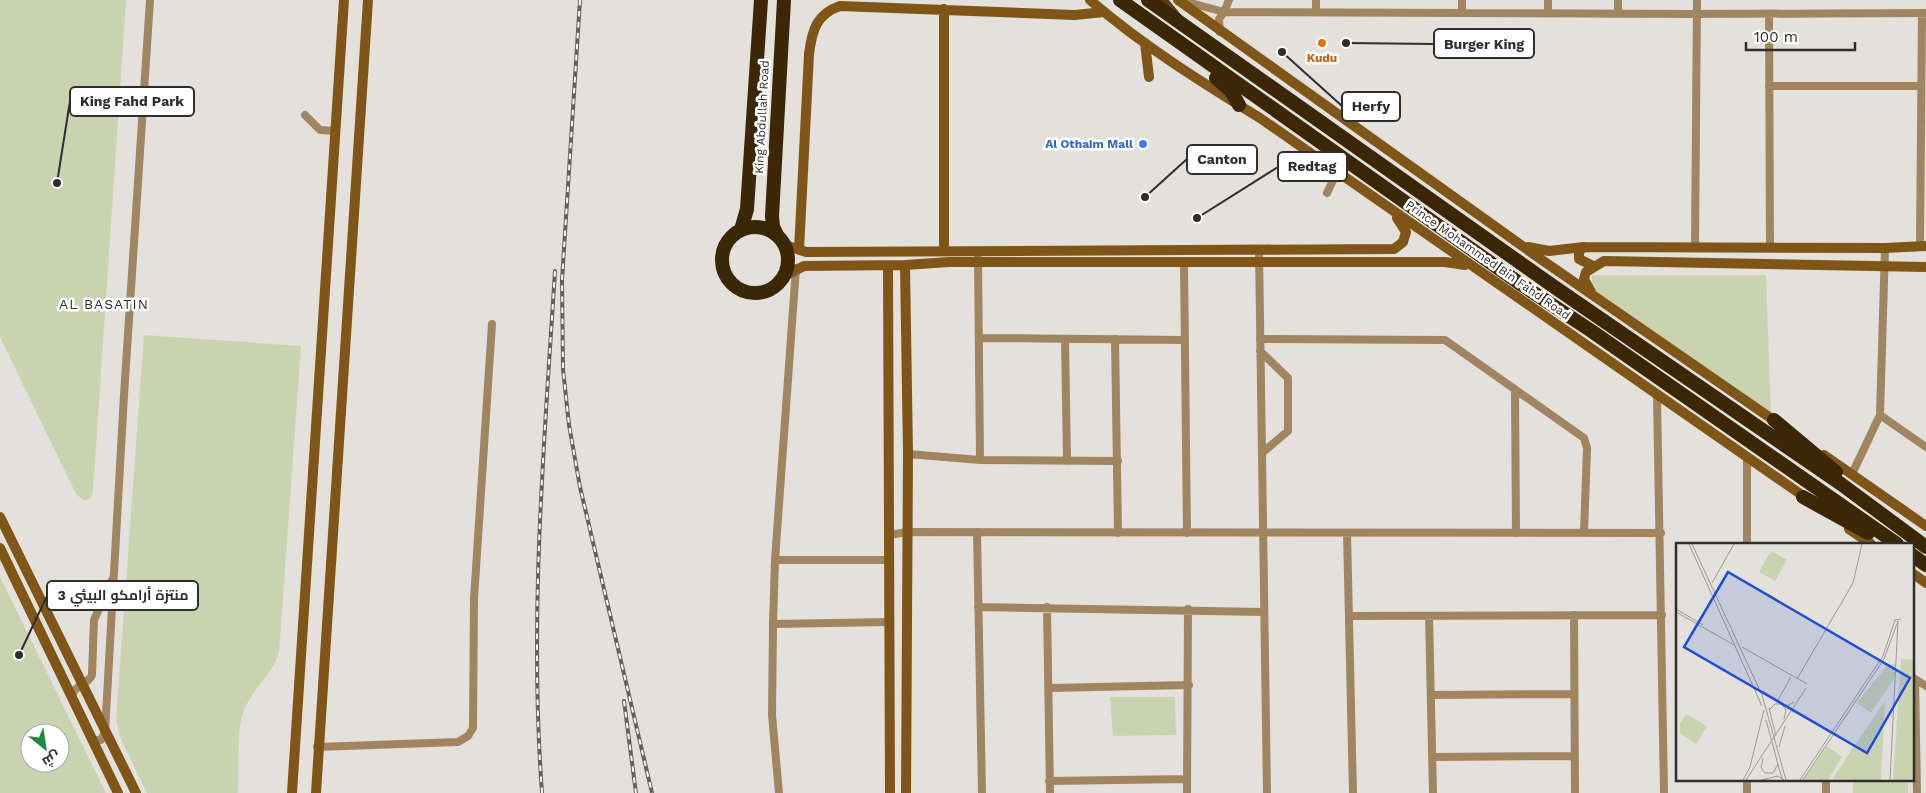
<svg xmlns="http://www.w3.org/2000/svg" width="1926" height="793" viewBox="0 0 1926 793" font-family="'Work Sans',Cairo,sans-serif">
  <rect width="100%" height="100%" fill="#e4e1dd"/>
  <!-- green -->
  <path fill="#cad3b0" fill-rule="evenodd" d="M0,0H126L93,492L90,499L83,500L76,494L0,337Z
    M1592,275H1766L1771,415L1592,289Z
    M144,335L301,346L279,653C271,676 249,692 242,716C237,733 239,773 238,793H147L120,737L116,719Z
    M0,577L106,793H0ZM30,733H60V763H30Z
    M1110,697H1175L1176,735L1113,736Z
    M1853,779H1908V793H1853Z"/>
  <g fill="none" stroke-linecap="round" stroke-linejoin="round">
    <!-- street -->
    <path stroke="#a18460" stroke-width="8" d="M1229,0L1224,12L1690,14L1926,13
      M1316,0V12
      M1548,0V13
      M1183,1L1224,12L1219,19L1220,32
      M1462,11V0
      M1618,13V0
      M1769,14L1770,248
      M1769,86H1921
      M305,115L320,130L335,131
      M1327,193L1337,172
      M1695,246L1697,0
      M1920,246L1922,13
      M1259,251L1267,793
      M978,258L980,460
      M1184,262L1187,533
      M980,338L1185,340
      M1065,339L1067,461
      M1115,339L1118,533
      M1260,339L1445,340L1584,438L1587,448L1584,533
      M1260,351L1288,378V431L1262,453
      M1515,390L1516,533
      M1657,396L1664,793
      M1880,415L1926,447
      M908,454L980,460L1118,461
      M1747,457V544
      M1852,474L1880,415L1885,248
      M977,532L982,793
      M1347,533L1353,793
      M889,535L907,532L1661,533
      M775,560H889
      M978,607L1264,612
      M1047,607L1050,793
      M1574,615L1575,793
      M1350,616L1662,615
      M1429,616L1433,793
      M773,624L889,622
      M1912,677L1926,686
      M1915,679L1917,793
      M1049,688L1189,685
      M1431,695L1574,694
      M72,698C72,685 87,686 92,675L94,620L112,580
      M92,740H101L105,732L124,395L150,0
      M317,747L458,742L468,736L473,728L474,599L492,324
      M1433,757L1574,756
      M1826,779V793
      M1049,781L1186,779
      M779,793L772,715L773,624L775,560L796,268
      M1187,793L1188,609
      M1747,793V779"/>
    <!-- secondary -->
    <path stroke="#7f5618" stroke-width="10" d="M1090,0C1142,45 1201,82 1260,118L1809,500
      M1178,0L1539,258L1779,424
      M944,9V250
      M1145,43L1149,77
      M785,245L806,252L1394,249L1403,242L1406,232L1397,218
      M1528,247L1549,251L1584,247L1885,248L1926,246
      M1584,247L1579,251V259L1593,266
      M799,250L809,54C812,31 816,14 840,6L1075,15L1104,12
      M905,265L908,454L906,793
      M888,266L890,793
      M784,276L804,266L905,265L949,262H1445L1465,265
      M1591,292L1584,279L1586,272L1604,261L1926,267
      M1824,455L1926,526
      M0,517L136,793
      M1849,529L1871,544
      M0,548L118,793
      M1912,573L1926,583
      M292,793L344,0
      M316,793L368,0"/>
    <!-- primary -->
    <path stroke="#593c12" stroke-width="12" d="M1161,0L1177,19"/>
    <!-- highway -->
    <path stroke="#3b2606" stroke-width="14" d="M1120,0L1522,285L1590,330L1897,544
      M1148,0L1553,286L1841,484L1926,547
      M1216,78L1231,91L1239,105
      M722 260a33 33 0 1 1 66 0a33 33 0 1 1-66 0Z
      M741,230L747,209L761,0
      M777,235L773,227L772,216L784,0
      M1774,420L1836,472
      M1803,497L1868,533
      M1912,555L1926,565"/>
    <defs>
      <path id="rail" d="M580,0L562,280L563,369L569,425L580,487L652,793
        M624,701L636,793
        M542,793C529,618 544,446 555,271"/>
    </defs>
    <!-- rail casing -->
    <use href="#rail" stroke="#63615f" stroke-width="4"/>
    <!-- rail -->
    <use href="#rail" stroke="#fff" stroke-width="2" stroke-dasharray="5.5" stroke-linecap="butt"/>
  </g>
  <!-- markers -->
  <circle fill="#e8710a" stroke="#fff" stroke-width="2" cx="1322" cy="43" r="5"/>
  <circle fill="#3f7fe0" stroke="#fff" stroke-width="2" cx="1143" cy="144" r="5"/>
  <g text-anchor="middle" stroke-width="5" stroke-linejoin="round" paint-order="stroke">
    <!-- food labels -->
    <g font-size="12" font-weight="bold" fill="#c56008" stroke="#fff">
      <text x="1322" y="62">Kudu</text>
    </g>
    <!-- street labels -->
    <g font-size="12" fill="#2f2e2c" stroke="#fff">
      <text transform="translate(762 117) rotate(-87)" y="4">King Abdullah Road</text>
      <text transform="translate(1488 260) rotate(35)" y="4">Prince Mohammed Bin Fahd Road</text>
    </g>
    <!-- shop labels -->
    <g font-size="12" font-weight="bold" fill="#366cbe" stroke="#fff" text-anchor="end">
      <text x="1133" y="148">Al Othaim Mall</text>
    </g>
    <!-- neighbourhood labels -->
    <g font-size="14" letter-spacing="1" fill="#2f2e2c" stroke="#fff">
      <text x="104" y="309">AL BASATIN</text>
    </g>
  </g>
  <!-- overview -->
  <g transform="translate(1676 543)">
    <rect width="238" height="238" fill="#e4e1dd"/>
    <path d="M95,8L111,17L99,38L83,29ZM225,116L237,117V237H217ZM212,121H220L219,134L195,170L181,160ZM209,158L205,237H156L180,200ZM10,171L31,183L20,201L4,190V180ZM151,203L166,214L152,237H128Z" fill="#cad3b0"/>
    <path fill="none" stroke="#9c9996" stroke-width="1" d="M13,1L86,163M16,1L86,152L110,237M36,40L58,1M0,66L27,82M0,69L58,102M66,104L131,141M121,136L177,40L186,1M87,148L111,163L118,159M102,157L115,134M93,165L100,193M93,167L99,161H106L110,167L108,176M90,177L106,236M103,204L109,183M87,215L85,225L89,230H97L102,221M67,237L74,224L88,167M70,237L130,145M85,237L102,233L108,237M124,237L207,113L219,77L225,76M127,237L208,116L222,78L214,237"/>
    <path fill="#1d4ed8" fill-opacity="0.15" stroke="#1d4ed8" stroke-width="2.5" d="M52,29L234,135L191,210L8,104Z"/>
    <rect width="238" height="238" fill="none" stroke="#2f2e2c" stroke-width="2.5"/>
  </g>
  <!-- callouts -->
  <path fill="none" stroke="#2f2e2c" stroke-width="2" d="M1346 43L1434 44M57 183L70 101M1282 52L1342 106M1145 197L1187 159M1197 218L1278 167M19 655L47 596"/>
  <g fill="#2f2e2c" stroke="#fff" stroke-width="2">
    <circle cx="1346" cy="43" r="5"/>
    <circle cx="57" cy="183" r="5"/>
    <circle cx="1282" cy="52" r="5"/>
    <circle cx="1145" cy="197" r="5"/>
    <circle cx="1197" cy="218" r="5"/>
    <circle cx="19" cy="655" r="5"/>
  </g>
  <g fill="#fff" stroke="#2f2e2c" stroke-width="2">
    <rect x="1434" y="29" width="100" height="29" rx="5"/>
    <rect x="70" y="87" width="124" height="29" rx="5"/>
    <rect x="1342" y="92" width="58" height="29" rx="5"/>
    <rect x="1187" y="145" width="70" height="29" rx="5"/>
    <rect x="1278" y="152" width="69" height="29" rx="5"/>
    <rect x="47" y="581" width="151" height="29" rx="5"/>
  </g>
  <g font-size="14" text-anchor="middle" font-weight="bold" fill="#2f2e2c">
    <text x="1484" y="49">Burger King</text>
    <text x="132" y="106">King Fahd Park</text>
    <text x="1371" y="111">Herfy</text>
    <text x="1222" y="164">Canton</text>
    <text x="1312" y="171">Redtag</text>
    <text x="123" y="600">منتزة أرامكو البيئي 3</text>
  </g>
  <!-- north arrow -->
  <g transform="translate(45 748) rotate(150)"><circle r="24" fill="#ffffff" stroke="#acabab"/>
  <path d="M0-4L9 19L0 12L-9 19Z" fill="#1d8940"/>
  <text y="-8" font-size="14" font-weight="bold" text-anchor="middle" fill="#2f2e2c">ش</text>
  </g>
  <!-- scale -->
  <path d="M1746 42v8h109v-8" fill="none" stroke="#2f2e2c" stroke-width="2.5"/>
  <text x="1754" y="42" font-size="15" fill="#2f2e2c" stroke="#ffffff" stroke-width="4" paint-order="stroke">100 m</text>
</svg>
